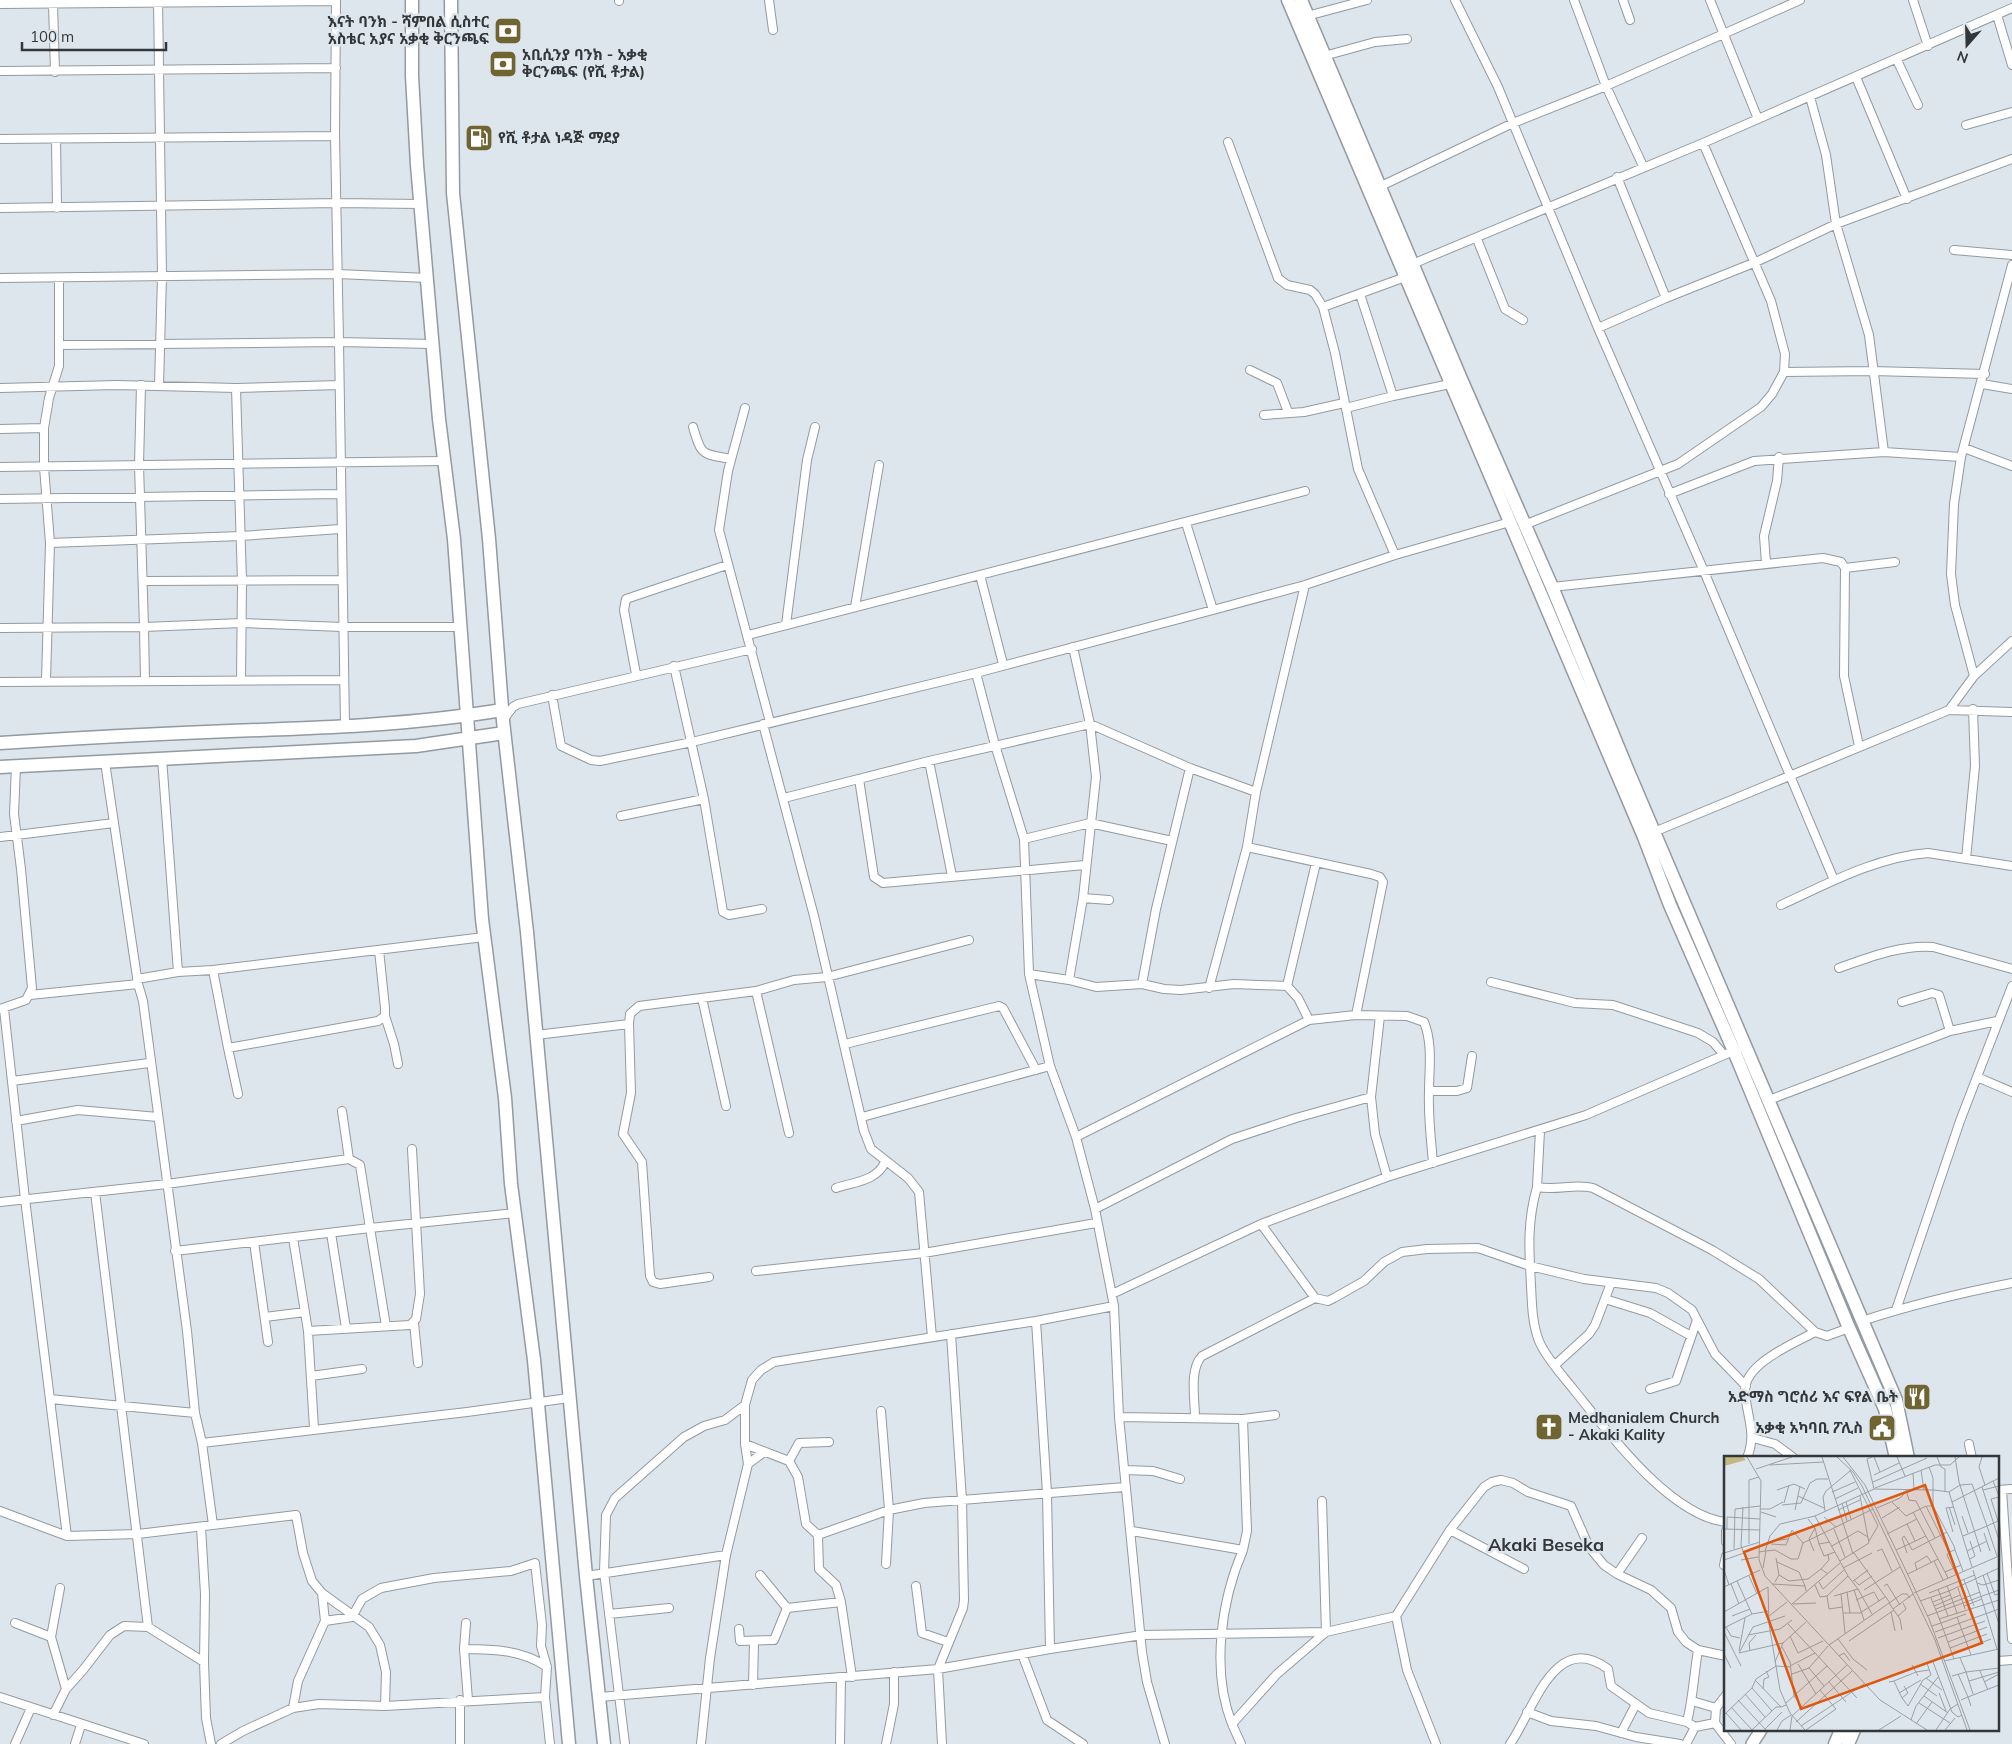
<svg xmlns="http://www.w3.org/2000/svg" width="2012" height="1744" viewBox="0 0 2012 1744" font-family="Mulish,'Noto Sans Ethiopic',sans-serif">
  <rect width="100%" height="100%" fill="#dee6ed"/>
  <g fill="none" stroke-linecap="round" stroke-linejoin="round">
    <defs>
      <path id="minor" d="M158,0L162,276L159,386
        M769,0L773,30
        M1455,0L1498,87L1598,328L1703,569L1834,880
        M1574,0L1606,86L1643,166
        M1623,0L1630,20
        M1710,0L1758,119
        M1913,0L1928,46
        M619,1V0
        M0,4L336,1
        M53,4L55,72
        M1997,15L2012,65
        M1307,16L1367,0
        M1324,56L1375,42L1407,39
        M1897,60L1918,105
        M0,71L336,68
        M1856,77L1907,199
        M1810,97L1826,155L1836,224L1869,335L1884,452
        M1966,125L2012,112
        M0,139L335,136
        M56,139L57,208
        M1228,142L1278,278L1287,285L1310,290L1315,294L1323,307L1335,353L1358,469L1395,555
        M1617,177L1666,298
        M1379,187L1513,123L1606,86L1800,0
        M0,208L338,203L421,204
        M1477,239L1505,309L1523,320
        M1954,250L2012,255
        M1410,265L1703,143L2012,8
        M0,278L338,274L428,278
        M1360,294L1393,396L1450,384
        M1323,307L1408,276
        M1598,328L1666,298L1756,262L1836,224L2012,159
        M59,345L339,342L335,136L336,0
        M1250,370L1277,383L1288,412
        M1784,372L1872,371L1985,374
        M1982,384L2012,389
        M141,385L139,465L144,627L242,623L342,627H461
        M0,388L117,385L236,388L339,385
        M236,388L242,581L241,680
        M745,408L728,471L719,530L770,722
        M1346,408L1393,396
        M1264,415L1304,412L1344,403
        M693,427C702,457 701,453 731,459
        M0,429L44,428
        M1964,448L2012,466
        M0,467L444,461
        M1669,494L1754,461L1884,452L1961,457
        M0,499L339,494
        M1186,523L1213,610
        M1524,525L1678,464L1761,407L1772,394L1784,372L1785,354L1771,301L1703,143
        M50,543L241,536L340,529
        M1766,563L1764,536L1777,481L1779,457
        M1845,568L1895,562
        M980,575L1003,664
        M144,581L342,580
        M1552,587L1823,558L1841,562L1845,568L1844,676L1859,746
        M855,607L879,465
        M786,625L807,460L815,427
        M0,628L144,627L145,680
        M748,635L1305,491
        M674,666L704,799L723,912L729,915L762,909
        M976,673L995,745L1024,839L1029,974L1069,980L1096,987L1142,984L1164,989L1181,990L1234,984L1287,986
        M636,674L624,610L626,599L727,565
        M1974,676L1955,605L1951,574L1954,504L1961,457L2012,265
        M46,680L50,543L44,467V428L49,398L59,366V278
        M0,682L344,680
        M552,695L561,746L591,760L600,761L692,742L976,673L1213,610L1305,585L1395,555L1510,522
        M1949,710L2012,712
        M503,720L513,707L518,704L752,649
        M763,724L814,916L864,1131L871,1149L908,1178L919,1192L932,1337
        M345,726L339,342L433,344
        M162,758L178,972
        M929,761L952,876
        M859,779L874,877L883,883L1085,865
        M784,798L929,761L1090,724L1190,768L1256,792L1305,585
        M621,816L704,799
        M114,823L138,984L143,1001L187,1331L195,1413L202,1443L213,1525
        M1654,832L1949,710L1974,676L2012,641
        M0,837L114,823L105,762
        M1024,839L1090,823L1172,841
        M1966,859L1975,766L1973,709
        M1083,898L1109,900
        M1781,905C1827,884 1876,857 1928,853L2012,866
        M1839,968C1870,957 1900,945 1933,947L2012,969
        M213,970L228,1048L378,1021L385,1016V1008L379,950
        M1029,974L1050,1066L1076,1137
        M137,979L178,972L213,970L484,937
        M1069,980L1083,898L1096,777L1090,724L1073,647
        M1491,982L1575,1003L1613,1005L1698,1033L1713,1042L1724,1055
        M1142,984L1156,909L1190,768
        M1209,988L1247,847L1256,792
        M756,991L789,1133
        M30,995L138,984
        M702,998L726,1106
        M1902,1002L1932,993L1939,995L1950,1031
        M0,1009L26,1000L32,988L21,869L14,814L16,766
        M4,1009L25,1199L67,1536L138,1534L296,1515L303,1553L312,1581L322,1593L369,1627L380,1645L386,1672L385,1706
        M1356,1015L1407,1016L1424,1022C1433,1044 1429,1069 1429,1092C1428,1116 1431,1139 1433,1163
        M385,1016L394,1044L398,1064
        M1309,1020L1298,998L1287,986L1316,863
        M629,1024L631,1093L623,1134L642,1162L650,1276L653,1282L660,1284L709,1277
        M536,1035L629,1024L630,1014L639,1006L756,991L794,980L827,977L969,940
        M845,1044L999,1006L1003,1008L1036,1070
        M228,1048L238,1094
        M1977,1077L2012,1092
        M12,1081L149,1063
        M1429,1091H1457L1467,1088L1472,1056
        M1371,1097L1380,1016
        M1769,1100L1950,1031L1997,1021
        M342,1111L349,1159
        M862,1117L1050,1066
        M16,1121L78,1110L158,1117
        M1540,1131L1537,1187C1558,1191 1574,1183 1593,1188L1712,1250L1759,1279L1815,1332L1827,1336L1849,1328
        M1537,1187C1527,1222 1529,1250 1531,1285C1532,1304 1532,1323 1539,1341C1546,1358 1563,1376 1574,1390C1608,1432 1670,1516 1726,1522
        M836,1188C854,1182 877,1181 885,1162
        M95,1192L148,1627L204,1662L206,1718L211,1744
        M0,1202L167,1184L349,1159L360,1165L370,1228L175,1251
        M1095,1209L1232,1139L1296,1118L1371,1097L1375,1134L1387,1177
        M331,1233L346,1328
        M293,1238L308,1331L314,1428
        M254,1242L268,1342
        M756,1271L924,1253L1096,1223
        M1112,1294L1261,1224L1387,1177L1586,1115L1738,1049
        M1315,1298L1328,1301L1334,1298L1364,1281L1384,1262L1402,1252L1427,1249L1478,1248L1530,1266L1584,1279L1656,1288L1668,1293L1692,1310L1715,1354L1746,1386
        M1605,1299L1650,1313L1691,1336
        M1896,1310L1960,1121L2012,986
        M265,1317L305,1312
        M1036,1321L1047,1493L1050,1649
        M1862,1321C1911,1305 1961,1293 2012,1283
        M414,1323L418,1363
        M386,1326L370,1228L515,1213
        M308,1331L410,1325L416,1319L420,1294L412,1149
        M1555,1365L1589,1334L1595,1325L1611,1283
        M311,1376L362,1369
        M1650,1389L1676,1381L1697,1320
        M50,1399L195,1413
        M881,1411L889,1510L886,1564
        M1119,1417L1243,1419L1247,1531L1243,1550L1132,1531
        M1195,1417C1195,1400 1189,1369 1202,1356L1315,1298L1261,1224
        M1243,1419L1275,1415
        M1753,1438L1775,1444L1794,1458
        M202,1443L467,1412L569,1398
        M745,1444L789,1461L798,1477L806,1524L818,1535L889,1510L924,1503L1125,1487
        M1969,1444L1972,1458
        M1747,1458C1757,1434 1747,1417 1745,1393C1742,1364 1795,1343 1815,1332
        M789,1461L799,1443L829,1442
        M748,1464L764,1452
        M1124,1470L1153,1471L1180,1479
        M1998,1490L2012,1489
        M2002,1490L2012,1639
        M0,1511L67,1536
        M201,1527L205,1594L204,1662
        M1450,1530L1524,1569
        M1726,1531V1542
        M818,1535L819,1569L836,1585L841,1602L852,1677
        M1724,1565L1726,1556
        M1617,1574L1642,1538
        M760,1575L787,1608
        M586,1576L726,1555
        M916,1586L922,1633L948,1642
        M60,1588L51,1637L66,1689
        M787,1608L841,1602
        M609,1614L669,1608
        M325,1621L352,1617L362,1599L381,1588L434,1578L511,1571L535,1563L542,1625L541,1646L547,1667L545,1697L550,1744
        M15,1623L51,1637
        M466,1623L464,1649L468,1700
        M739,1629L740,1641L774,1640L787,1608
        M464,1649C493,1649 523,1650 547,1667
        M1022,1654L1047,1720L1083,1744
        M1998,1661L2012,1660
        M753,1685L754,1642
        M1726,1695L1716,1708L1715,1723L1731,1744
        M0,1697L144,1744
        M599,1697L938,1669L1050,1649L1142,1635L1326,1632L1396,1616
        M460,1700V1744
        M1692,1701L1716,1708
        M293,1708L298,1681L325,1621L322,1593
        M1527,1712L1551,1721L1596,1726L1636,1737L1680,1744
        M53,1715L66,1689L83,1670L110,1635L124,1626L148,1627
        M1687,1722C1693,1698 1694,1674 1698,1650
        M1232,1724C1211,1671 1221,1601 1243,1550
        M1621,1733L1636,1704
        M15,1744L31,1708
        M75,1744L81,1725
        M221,1744L243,1731L293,1708L319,1704L385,1706L545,1697
        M625,1744L604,1572L606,1515L615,1498L684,1437L704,1426L725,1420L745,1405
        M701,1744L710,1658L726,1555L748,1464L745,1444V1405L752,1380L761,1370L774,1362L1036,1321L1114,1306
        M840,1744L841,1678
        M886,1744L894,1704V1672
        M942,1744L938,1669L963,1608L964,1600L962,1500L951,1334
        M1165,1744L1147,1682L1142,1652L1119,1417L1114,1306L1095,1209L1076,1137L1309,1020L1356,1015L1383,882L1380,877L1371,874L1247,847
        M1241,1744L1232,1724L1277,1674L1326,1632L1322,1501
        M1436,1744L1407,1670L1396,1616L1450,1530L1484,1487L1492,1482L1501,1480L1513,1483L1528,1492L1571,1506L1589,1547L1604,1565L1617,1574L1651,1590L1671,1608L1678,1632L1686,1642L1698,1650L1726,1656
        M1510,1744C1533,1712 1554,1629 1608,1669L1611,1686L1649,1713L1687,1722L1695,1727L1715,1723
        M1686,1744L1695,1727"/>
      <path id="secondary" d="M1752,1744L1761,1730"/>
      <path id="primary" d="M412,0V76L417,165L439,419L454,539L482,919L505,1098L511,1184L534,1360L569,1744
        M451,0L453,193L489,539L503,721L527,932L586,1576L604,1744
        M1288,0L1644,837L1670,905L1734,1051L1849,1328L1885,1409L1896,1458
        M1301,0L1461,379L1552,587L1628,771L1896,1400L1908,1458
        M0,743C77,738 153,734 230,731C321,728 412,725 502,710
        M0,767L416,746L504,733
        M1835,1744L1841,1730
        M1848,1744L1854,1730"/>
    </defs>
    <!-- minor casing -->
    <use href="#minor" stroke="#939aa0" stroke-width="10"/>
    <!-- secondary casing -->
    <use href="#secondary" stroke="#939aa0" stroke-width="14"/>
    <!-- primary casing -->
    <use href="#primary" stroke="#939aa0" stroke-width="15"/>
    <!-- minor -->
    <use href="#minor" stroke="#fff" stroke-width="8"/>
    <!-- secondary -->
    <use href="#secondary" stroke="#fff" stroke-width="11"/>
    <!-- primary -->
    <use href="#primary" stroke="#fff" stroke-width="12"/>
  </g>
  <!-- icons -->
  <defs>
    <symbol id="bank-square" viewBox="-11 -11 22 22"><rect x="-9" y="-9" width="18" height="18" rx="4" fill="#706532" stroke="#dee6ed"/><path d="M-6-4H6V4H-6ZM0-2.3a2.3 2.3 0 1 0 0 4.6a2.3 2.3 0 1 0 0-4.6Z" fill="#fff"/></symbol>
    <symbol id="fuel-square" viewBox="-11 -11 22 22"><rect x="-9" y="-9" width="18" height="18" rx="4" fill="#706532" stroke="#dee6ed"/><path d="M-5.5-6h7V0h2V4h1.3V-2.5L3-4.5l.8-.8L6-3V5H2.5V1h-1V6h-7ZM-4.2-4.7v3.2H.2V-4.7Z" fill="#fff"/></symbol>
    <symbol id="restaurant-square" viewBox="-11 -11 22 22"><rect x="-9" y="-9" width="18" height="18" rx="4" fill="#706532" stroke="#dee6ed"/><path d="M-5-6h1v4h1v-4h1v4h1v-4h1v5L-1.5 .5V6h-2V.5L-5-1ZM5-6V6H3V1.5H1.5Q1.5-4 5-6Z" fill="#fff"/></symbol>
    <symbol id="church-square" viewBox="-11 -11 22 22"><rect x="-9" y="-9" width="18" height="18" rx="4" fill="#706532" stroke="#dee6ed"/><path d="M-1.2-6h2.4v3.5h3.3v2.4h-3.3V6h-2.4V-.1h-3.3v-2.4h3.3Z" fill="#fff"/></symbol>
    <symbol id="civic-square" viewBox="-11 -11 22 22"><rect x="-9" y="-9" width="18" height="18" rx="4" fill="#706532" stroke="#dee6ed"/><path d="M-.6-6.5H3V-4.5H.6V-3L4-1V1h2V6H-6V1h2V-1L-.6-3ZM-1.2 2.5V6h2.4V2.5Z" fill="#fff"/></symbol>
  </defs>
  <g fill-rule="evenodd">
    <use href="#bank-square" x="492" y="15" width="32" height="32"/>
    <use href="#bank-square" x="487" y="48" width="32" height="32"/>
    <use href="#fuel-square" x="463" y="122" width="32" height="32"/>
    <use href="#restaurant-square" x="1901" y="1381" width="32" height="32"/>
    <use href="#church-square" x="1533" y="1411" width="32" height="32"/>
    <use href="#civic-square" x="1866" y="1412" width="32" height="32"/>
  </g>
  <g text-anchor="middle" stroke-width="5" stroke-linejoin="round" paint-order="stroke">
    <!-- poi labels -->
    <g font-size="15" font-weight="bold" fill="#333739" stroke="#dee6ed" text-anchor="end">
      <text x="489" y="27">እናት ባንክ - ሻምበል ሲስተር<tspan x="489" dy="17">አስቴር አያና አቃቂ ቅርንጫፍ</tspan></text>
      <text x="522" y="60" text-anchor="start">አቢሲንያ ባንክ - አቃቂ<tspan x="522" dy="17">ቅርንጫፍ (የሺ ቶታል)</tspan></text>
      <text x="498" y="143" text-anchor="start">የሺ ቶታል ነዳጅ ማደያ</text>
      <text x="1898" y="1402">አድማስ ግሮሰሪ እና ፍየል ቤት</text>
      <text x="1568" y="1423" text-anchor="start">Medhanialem Church<tspan x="1568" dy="17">- Akaki Kality</tspan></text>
      <text x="1863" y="1433">አቃቂ አካባቢ ፖሊስ</text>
    </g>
    <!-- quarter labels -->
    <g font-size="18" font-weight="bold" fill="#333739" stroke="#dee6ed">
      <text x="1546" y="1551">Akaki Beseka</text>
    </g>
  </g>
  <!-- overview -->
  <g transform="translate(1724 1456)">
    <rect width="275" height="275" fill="#dee6ed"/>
    <path d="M0,1H19L22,4L0,10Z" fill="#c4b77f"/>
    <path fill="none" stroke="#9aa0a5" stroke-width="1" d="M23,1L37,25L35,104L41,120L156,244L203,274M98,1L129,98M113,1L129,16L138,30L211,184L243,274M119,1L141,29L205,163L246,274M150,1L156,16M173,1L181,20M213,1L217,11L221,13V36M231,1L235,26L257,96M258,1L255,11L261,29M46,9L99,6M205,11L209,22V50M32,13L68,1M126,14L154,70L145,85M197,14L200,34M189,17L190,34M150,19L175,7M269,25L275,40M149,26L203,2M258,31L275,84M151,32L211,9H226L235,1M150,33L210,34L225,36L228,46L275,22M53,34L70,28L81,33M182,34L185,44L192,45L211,82M259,34L275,30M108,36L131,26M225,36L236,29L248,28L263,70L274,65L267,43L275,41M74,40L100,52M111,43L134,32M122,46L127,63M168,46L182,60L202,50L225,96L223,99L232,118M228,46L248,111M60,47L65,29M118,47L123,65M58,49L77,47L86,27L93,23H104M203,50H209L230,90L231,94L225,96M19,51L17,90L29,118M225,51L231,69M153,52L176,42L182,36M37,53H46L59,46M71,54L76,30M114,54L136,44M101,55L99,41L102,35L126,15M37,56L52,61M189,56L221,116M91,60L124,120L103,140L105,153L118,151M238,60L244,77M100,61L112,71M158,62L176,51M84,63L91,72L85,83L90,95M183,68L191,85M91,72L95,88M0,73L36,74M3,73V61L36,63M110,73L121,101M229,76L222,52L230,51M260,77L266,95M163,78L193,63M180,80L178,82L183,97M202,80L185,88L188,94L223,76M239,80L263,70L273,100M49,85L64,83M106,86L95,88L100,100L111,96M25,88V24L35,21M47,88L62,89L68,74L79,87M108,90L134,75L144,81M10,93L11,53L36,50M172,94L185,88L180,80M231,94L239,115M41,95L51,94L67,103H74L79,87L149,53M153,95L158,93L168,115M243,95L263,85M35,96L41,95L46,80L56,68L91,60L150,33L143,3L148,1M0,97L36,86M130,97L166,147M104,98L105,104L97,113L104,118M246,103L251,100L246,85M0,104L20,97M17,104L34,101M116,105L145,87L136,40M210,105L219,124M53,106L75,116L81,130M39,112L42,95M119,112L148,97M0,114L5,129M193,114L191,107L203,100L207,106M249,114L273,193M263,117L271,139L275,138M184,118L214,103M55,119L65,125L84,123L97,113M259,119L275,168M25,120L33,138M124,120L134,133M224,122L221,116L237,109M130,124L135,129L148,120M240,124L250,150M13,125L28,158M129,125L144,114M51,126L55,119L52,102M95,126L99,133L120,114M253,127L259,129L275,124M7,128L15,148M48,128L81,130L82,135M91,129L96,141L103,140M160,130L163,128L176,149M223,130L225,135L275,112M0,131L36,114M44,131L45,168L56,234L66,257L81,274M234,132L241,153M214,133L224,160M130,134L140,164M140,134L176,111M123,136L126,157M190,137L275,100M205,137L251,119M117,138L119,157M110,140L134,133L148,158M207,142L217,167L208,170M132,144L150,136L155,145M196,145L225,135L233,157M209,146L226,139M165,147L176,163L178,174M68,148L116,107M69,148L92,147M210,150L236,139M240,150L258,143M169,153L189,138M212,153L256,136M0,156L44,131M167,156L171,175M8,160L26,153M45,160L63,146M174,160L182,153L179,147M203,160L275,134M233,161L247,199M215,163L275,144M64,168L133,242M2,171L7,180L16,182M0,172L28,158L45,155M0,176L17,210M211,176L275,153M121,177L119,157H136L161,141M24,179L56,173L68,164M66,180L74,197L99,185M214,182L261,165M114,183L129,203L143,214M125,185L170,154M224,186L263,171M105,189L178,138H183L186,142M58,191L66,206L70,240L78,251M226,192L263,178M15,195L21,162M26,195L25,187L32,179M15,197L29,171L61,160M15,197L59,187M0,198L7,212M228,198L267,183M115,200L120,197L126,205M230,203L217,167L242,158M220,205L275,193M51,206L59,187L82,166M209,206L228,256L234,261L238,259M74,208L92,238M188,209L192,216L205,214M52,210L67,211M66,210L91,197M256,215L264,234M68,218L85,212M234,218L244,241L275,229M228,220L242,216L236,202M202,222L218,234M31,224L57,251L62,249M170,225L192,216L194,220M245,225L275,216M105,226L122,246M165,226L170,225L178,242M260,226L275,218M196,228L213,240M100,230L85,212L104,190M180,230L184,237L178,242L184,250L199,224L207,219L203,207M28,232L48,255M39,233L40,223L45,221L42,215M175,237L197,224M215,237L222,255M21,238L41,261M249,238L242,216L275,212M200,240L224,257M14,244L42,274M237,244L244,241L247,250M62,247L103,210M195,247L226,267M7,251L28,274M2,257L17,274M0,259L28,232L32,223L52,210M187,264L192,250L214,221M72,266L128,215M192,268L208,246M77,270L140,228M41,273L58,256M28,274L52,251H57M53,274L58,265L67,259M66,274L68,260L123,209M82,274L112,253L96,234M155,274L177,260M212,274L226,253L234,248M221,274L231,262"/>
    <path fill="#df570e" fill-opacity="0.15" stroke="#df570e" stroke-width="2.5" d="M201,29L258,187L77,253L20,96Z"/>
    <rect width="275" height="275" fill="none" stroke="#333739" stroke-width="2.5"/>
  </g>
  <!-- north arrow -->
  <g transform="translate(1967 45) rotate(200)" stroke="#dee6ed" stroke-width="4" paint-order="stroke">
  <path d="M0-4L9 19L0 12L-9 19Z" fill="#333739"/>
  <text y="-8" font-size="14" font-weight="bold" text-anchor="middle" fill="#333739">N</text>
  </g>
  <!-- scale -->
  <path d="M22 42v8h144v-8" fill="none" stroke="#333739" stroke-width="2.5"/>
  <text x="30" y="42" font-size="15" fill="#333739" stroke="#dee6ed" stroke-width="4" paint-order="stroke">100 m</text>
</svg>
